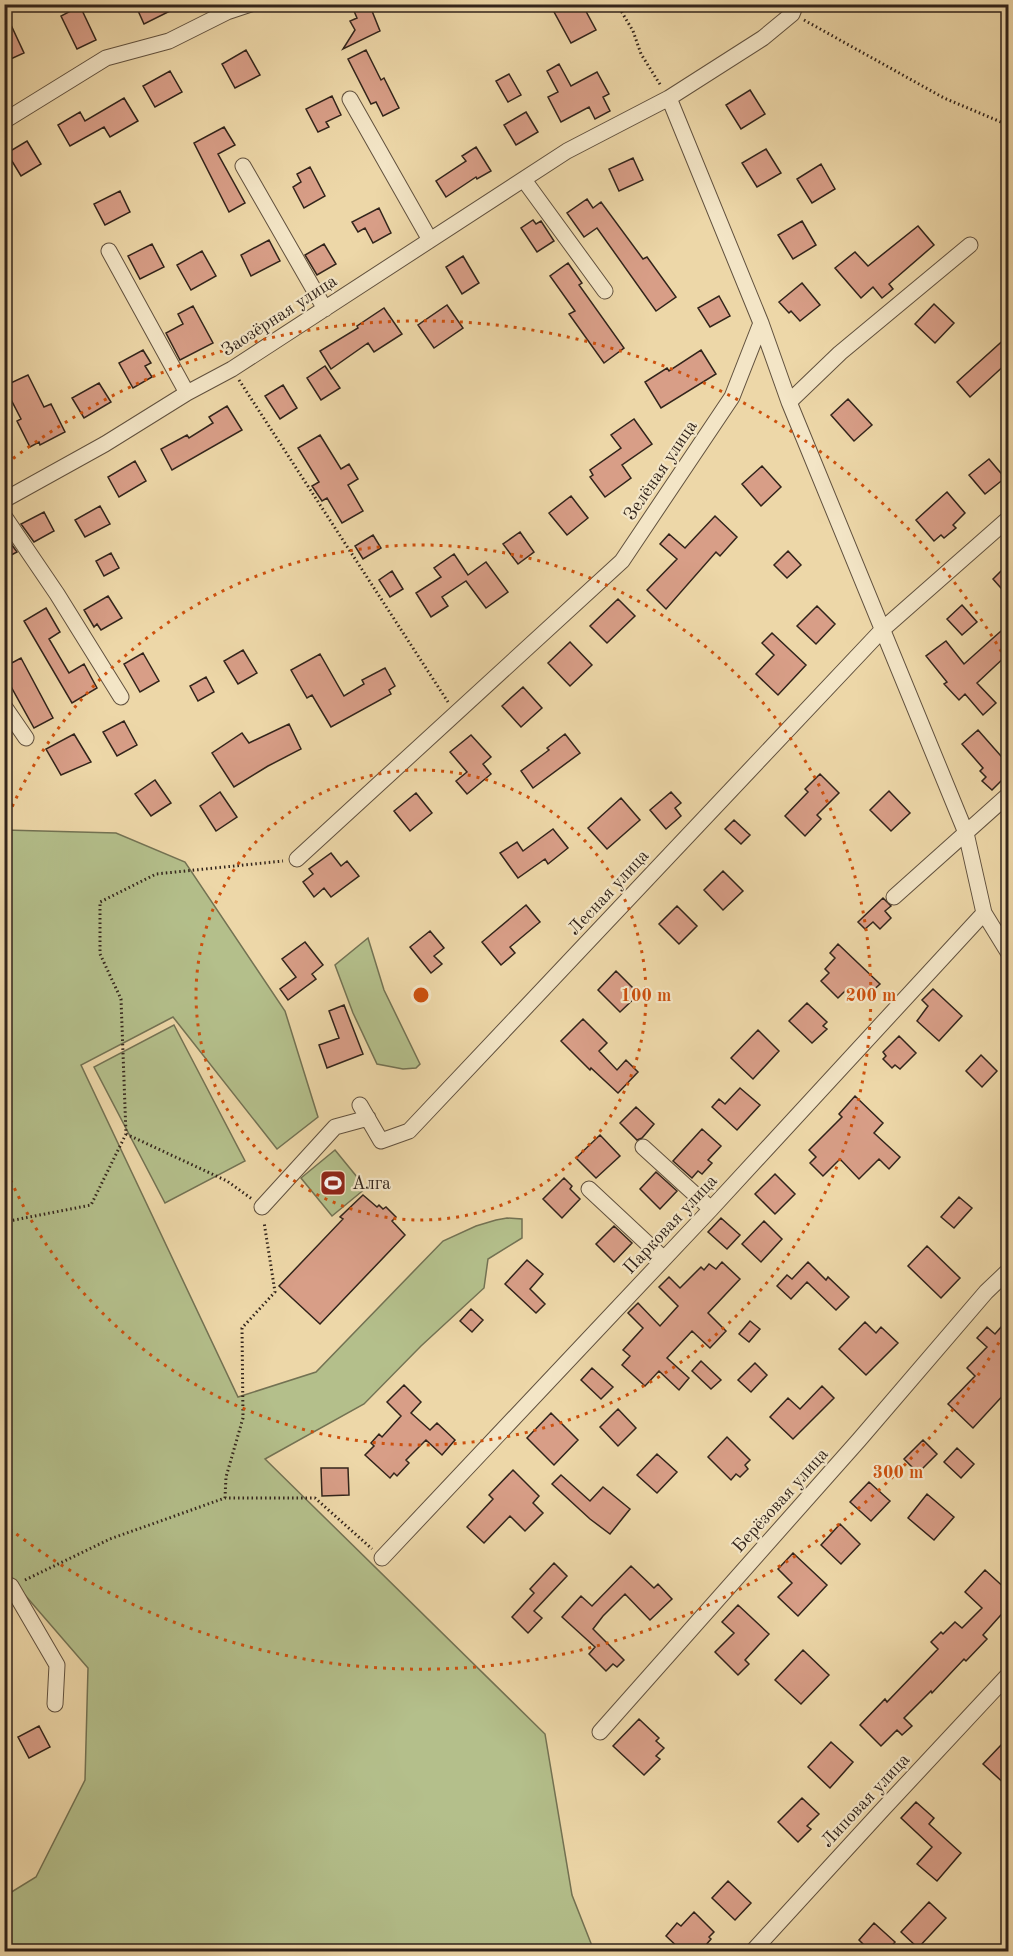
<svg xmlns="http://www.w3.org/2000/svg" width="1013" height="1956" viewBox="0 0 1013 1956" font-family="'Old Standard TT',serif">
  <rect width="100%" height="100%" fill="#edd7a8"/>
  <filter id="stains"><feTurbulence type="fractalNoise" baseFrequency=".00333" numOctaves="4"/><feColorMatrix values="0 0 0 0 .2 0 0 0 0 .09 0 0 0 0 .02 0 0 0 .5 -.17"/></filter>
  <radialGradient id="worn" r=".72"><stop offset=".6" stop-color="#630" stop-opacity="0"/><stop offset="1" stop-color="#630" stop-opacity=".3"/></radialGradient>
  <!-- green -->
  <path fill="#b4bf8b" stroke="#737253" stroke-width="1.5" d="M5,830L116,833L185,862L285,1011L318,1117L277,1149L173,1017L81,1065L238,1397L316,1372L443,1241L476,1226L496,1220L507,1218L522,1219V1238L488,1259L484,1288L421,1346L364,1404L265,1459L545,1734L572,1895L594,1951L5,1952V1896L36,1877L85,1780L88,1668L5,1572Z
    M368,938L384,990L420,1064L416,1068L403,1069L377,1064L353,1013L335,965Z
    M174,1025L245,1161L165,1203L94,1067Z
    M335,1150L366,1188L332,1216L301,1178Z"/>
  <!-- building -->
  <path fill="#d89e87" stroke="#32241b" stroke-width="1.5" d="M135,4H184L144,24Z
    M564,4H582L596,30L571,43L553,10Z
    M80,6L96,40L77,49L61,16Z
    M4,10L24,53L4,62Z
    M354,11H372L380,31L343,49L355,30L350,21L357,18Z
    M246,50L260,75L235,88L222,64Z
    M366,50L381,80L384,78L399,108L383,116L376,102L371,104L348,59Z
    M559,64L571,86L597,72L609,94L603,97L610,111L595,119L589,107L561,122L548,97L558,92L547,71Z
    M170,71L182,92L155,107L143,86Z
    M509,74L521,95L508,102L496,81Z
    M750,90L765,114L741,129L726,105Z
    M332,96L341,115L326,122L329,127L318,132L306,109Z
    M124,98L138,121L110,137L104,127L70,146L58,125L80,112L85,121Z
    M526,112L538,132L516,145L504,125Z
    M224,127L235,145L218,154L245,203L229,212L194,143Z
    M27,141L41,164L21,176L7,153Z
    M476,147L491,171L477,179L476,177L446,197L436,181L466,161L462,156Z
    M766,149L781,173L757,187L742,163Z
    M633,158L643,180L619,191L609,169Z
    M821,164L835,189L812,203L797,179Z
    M310,167L325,196L304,208L293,187L301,182L297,174Z
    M120,191L130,212L105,225L94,204Z
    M587,199L593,208L601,202L643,259L647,257L676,297L656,311L597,228L584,237L567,213Z
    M379,208L391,233L373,243L365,228L358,232L352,222Z
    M533,220L536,224L541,221L554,241L537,252L521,228Z
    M802,221L816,245L793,259L778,235Z
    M918,226L934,245L889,284L893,289L882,298L873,287L861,298L835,268L855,252L868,266Z
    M269,240L280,261L251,276L241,255Z
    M152,244L164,267L140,279L128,256Z
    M324,244L336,264L317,275L305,255Z
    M202,251L216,276L191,290L177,265Z
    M463,256L479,283L462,294L446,267Z
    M568,263L582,283L579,285L624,348L604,363L569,314L575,311L550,276Z
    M802,283L820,305L800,321L791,311L789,313L779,302Z
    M719,296L730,316L710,327L698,308Z
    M934,304L954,323L935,343L915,324Z
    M447,305L463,328L434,348L418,325Z
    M193,306L213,343L180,360L166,333L183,324L178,314Z
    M384,308L402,334L374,352L368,343L331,369L320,351L358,328L357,326Z
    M1008,336V362L970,397L957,382Z
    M143,350L151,363L145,366L152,377L133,388L119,363Z
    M701,350L716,374L661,408L645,382L667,368L669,371Z
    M325,366L340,388L321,400L307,378Z
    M28,375L44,407L51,404L65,432L40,445L39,442L30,447L17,421L21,419L4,386Z
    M99,383L111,402L84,418L72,398Z
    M283,385L297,408L280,419L265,396Z
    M848,399L872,425L854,441L831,415Z
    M227,406L242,430L172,470L161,449L187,435L189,438L213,423L209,417Z
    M634,419L652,444L622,465L631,478L605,497L590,477L593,475L590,470L621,448L611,435Z
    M320,435L341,469L349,464L358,479L348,485L363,511L342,523L327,498L322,501L312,486L319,482L298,448Z
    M989,459L1005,478L985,494L969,475Z
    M135,461L146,481L119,497L108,477Z
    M762,466L781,487L761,506L742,484Z
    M947,492L965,513L953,525L956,528L944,538L941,535L934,541L916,520Z
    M571,496L588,518L567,535L549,513Z
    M100,506L110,524L85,537L75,520Z
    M44,512L54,531L34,542L21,524Z
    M715,516L737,537L720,556L716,552L666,609L647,590L677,559L660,544L669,534L685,548Z
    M520,532L534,552L518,564L503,544Z
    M4,534L17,552L4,559Z
    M373,535L381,548L363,559L355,546Z
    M788,551L801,565L787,578L774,565Z
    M111,553L119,568L104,576L96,561Z
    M454,554L468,575L486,562L508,592L486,608L466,581L442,597L448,606L431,617L416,593L441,577L434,568Z
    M1008,564V596L993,579Z
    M392,571L403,589L390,597L379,580Z
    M108,596L122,618L101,630L97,624L94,627L84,610Z
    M618,599L635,616L607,643L590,626Z
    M962,605L977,622L962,635L947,619Z
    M817,606L835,624L816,644L797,626Z
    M46,608L60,632L49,639L69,673L84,664L97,688L72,703L24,621Z
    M1001,631L1008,639V654L977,683L996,703L983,715L965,694L959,700L944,684L947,682L926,656L946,641L964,664Z
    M772,633L806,665L778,695L756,674L774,655L762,643Z
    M570,642L592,665L570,686L548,663Z
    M243,650L257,673L238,684L224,661Z
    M143,653L159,681L140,692L124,664Z
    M320,654L344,696L364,684L362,680L385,668L395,686L389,690L391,694L331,727L312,695L307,698L291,670Z
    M21,658L53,718L34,728L4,674V667Z
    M206,677L214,692L198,701L190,686Z
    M523,687L542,708L521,727L502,706Z
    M124,721L137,745L117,756L103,732Z
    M289,724L301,749L268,766L234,787L212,753L242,733L249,743Z
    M978,730L1008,764V774L992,790L982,781L986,777L980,771L983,768L962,744Z
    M74,734L91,762L61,775L46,749Z
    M565,734L580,753L533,788L521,771L549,750L547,748Z
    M471,735L491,757L483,764L491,774L467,794L456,781L467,772L450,752Z
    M820,774L839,793L817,815L821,819L805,836L785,816L808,792L805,789Z
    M155,780L171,803L151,816L135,794Z
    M889,791L910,813L891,831L870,810Z
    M220,792L237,817L216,831L200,806Z
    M671,792L681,803L675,808L681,816L666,829L650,810Z
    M416,793L432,813L410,831L394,811Z
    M621,798L640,820L607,849L588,828Z
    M734,820L750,835L741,844L725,829Z
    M553,829L568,848L548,864L545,859L518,878L500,853L517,842L523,851Z
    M331,853L341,866L347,861L359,876L331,897L324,888L314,897L303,882L313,874L309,869Z
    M723,871L743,891L723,910L704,890Z
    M883,898L891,906L885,911L891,918L880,929L873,922L865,929L858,922Z
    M526,905L540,922L510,947L515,953L501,965L482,942Z
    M677,906L697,926L679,944L659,924Z
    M430,931L444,948L434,956L442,964L431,973L410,947Z
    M305,942L323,965L312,974L316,979L288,1000L280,989L296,977L282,959Z
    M838,944L880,984L868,995L863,990L855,998L847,989L838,998L821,981L829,973L825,969L835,958L830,953Z
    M616,971L639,994L620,1012L598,990Z
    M933,989L962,1016L939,1041L917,1021L928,1006L922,1000Z
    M807,1003L827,1022L823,1026L827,1029L812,1043L789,1021Z
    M344,1005L363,1054L327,1068L319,1045L339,1038L329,1011Z
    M583,1019L607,1043L599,1051L617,1070L626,1060L638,1072L618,1093L591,1068L590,1070L561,1041Z
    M758,1030L779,1051L753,1079L731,1058Z
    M899,1036L916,1053L900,1069L895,1065L892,1068L883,1059L886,1056L883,1052Z
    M981,1055L997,1071L982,1087L966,1071Z
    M740,1088L760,1105L737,1130L712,1107L719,1099L725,1104Z
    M855,1096L883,1123L874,1133L900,1157L889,1169L879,1159L859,1179L840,1159L823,1176L810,1163L816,1157L809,1150L842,1117L839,1114Z
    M636,1107L654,1124L642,1138L637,1140L620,1123Z
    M702,1129L721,1146L708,1160L712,1163L702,1174L698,1171L692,1178L673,1161Z
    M600,1135L620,1156L596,1178L576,1158Z
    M656,1172L677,1191L660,1209L640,1189Z
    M775,1174L795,1194L775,1214L755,1194Z
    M564,1178L572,1186L570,1189L580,1199L562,1218L543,1199Z
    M363,1195L377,1207L379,1205L383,1209L386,1207L396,1217L392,1221L405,1235L320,1324L279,1286L343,1219L340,1217Z
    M959,1197L972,1208L954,1228L941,1217Z
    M721,1218L740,1235L727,1249L708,1232Z
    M764,1221L782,1239L761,1262L742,1244Z
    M614,1226L632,1243L614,1262L596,1244Z
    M927,1246L960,1278L941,1298L908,1266Z
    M527,1260L543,1274L530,1289L545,1304L536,1313L505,1284Z
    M722,1262L740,1279L708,1313L726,1331L710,1348L692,1331L667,1358L689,1378L679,1390L659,1371L645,1386L622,1365L630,1356L623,1350L643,1328L628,1313L638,1303L660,1326L678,1306L659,1287L669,1277L680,1288L701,1267L704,1270L709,1264L716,1269Z
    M808,1262L826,1280L828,1277L849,1297L836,1310L807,1282L791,1299L777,1286L787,1275L792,1279Z
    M471,1309L483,1320L472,1332L460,1321Z
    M1008,1319V1373L1002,1380L1008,1386V1390L973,1428L948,1404L975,1376L967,1368L987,1347L977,1338L987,1327L995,1334Z
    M750,1321L760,1329L749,1342L739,1334Z
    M865,1322L876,1333L881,1327L898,1343L866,1375L839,1349Z
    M701,1361L721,1380L711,1389L692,1371Z
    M755,1363L767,1375L751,1392L738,1380Z
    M592,1368L613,1387L601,1399L581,1380Z
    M404,1385L421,1402L411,1413L430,1430L437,1423L455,1440L442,1455L426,1440L406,1460L409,1463L397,1476L394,1473L390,1478L365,1455L374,1446L371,1443L379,1434L382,1437L401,1416L387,1402Z
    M822,1386L834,1398L793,1439L770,1417L788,1398L800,1409Z
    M618,1409L636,1428L618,1446L600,1427Z
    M551,1413L578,1440L554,1465L527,1438Z
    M727,1437L750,1460L745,1465L748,1469L740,1477L736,1474L731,1480L708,1457Z
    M923,1440L937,1454L918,1473L904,1459Z
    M957,1448L974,1464L961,1478L944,1462Z
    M657,1454L677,1472L657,1493L637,1475Z
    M321,1468H348L349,1495L322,1496Z
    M513,1470L539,1496L533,1503L543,1513L525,1531L510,1516L484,1543L467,1527L493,1499L489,1495Z
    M561,1475L590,1501L603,1487L630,1509L610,1534L590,1519L552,1484Z
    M869,1482L890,1501L871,1521L850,1502Z
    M927,1494L954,1517L934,1540L908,1518Z
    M840,1524L860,1544L841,1564L821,1545Z
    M793,1553L827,1585L798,1616L778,1597L792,1583L778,1569Z
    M554,1563L567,1576L534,1611L542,1618L528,1633L512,1617L534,1593L530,1589Z
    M631,1566L654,1588L658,1584L672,1599L650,1620L625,1594L603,1616L593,1629L624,1660L617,1667L613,1664L606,1671L589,1654L595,1647L562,1617L581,1596L592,1606Z
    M985,1570L1008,1591V1607L983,1635L987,1639L966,1661L964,1659L932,1693L931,1691L904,1718L912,1726L902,1735L897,1730L881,1746L860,1725L885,1699L887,1702L938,1649L931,1642L941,1632L943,1634L955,1622L962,1628L982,1608L965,1592Z
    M738,1605L769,1634L745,1660L749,1664L738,1675L715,1652L734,1633L722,1622Z
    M803,1650L829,1675L801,1704L775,1680Z
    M639,1719L659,1738L656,1741L664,1748L656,1756L660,1759L644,1775L613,1746Z
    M39,1726L50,1747L29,1758L18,1737Z
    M831,1742L853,1762L830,1788L808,1767Z
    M1002,1744L1008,1749V1787L983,1764Z
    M802,1798L819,1814L807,1826L811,1829L798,1842L778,1822Z
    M916,1802L934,1818L929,1824L961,1853L937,1881L917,1864L932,1847L901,1818Z
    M728,1881L751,1903L735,1920L712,1898Z
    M929,1902L946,1918L918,1948L901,1932Z
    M694,1912L714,1932L709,1937L711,1939L700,1952H683L666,1936L677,1923L681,1926Z
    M874,1923L895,1942L886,1952H871L859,1940Z"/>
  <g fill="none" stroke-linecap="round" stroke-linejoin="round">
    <defs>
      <path id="minor" d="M669,98L763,38L792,14L796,4
        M350,99L430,240
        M4,121L106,58L169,41L227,12L251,4
        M243,166L325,309
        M524,180L605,291
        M109,251L187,393
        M761,323L789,402L966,833L984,913L1008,952
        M789,402L840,353L970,245
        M4,500L105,444L187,393L232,369L567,151L669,98L761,323L732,397L622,561L297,859
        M4,516L57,594L121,697
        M4,706L26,738
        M894,897L1008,795
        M360,1105L381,1141L409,1131L883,629L1008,519
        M643,1147L711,1209
        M589,1189L664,1259
        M262,1207L335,1127L368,1118
        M382,1558L711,1209L984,913
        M4,1584L11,1586L57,1665L55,1704
        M600,1732L859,1440L986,1292L1008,1271
        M752,1952L884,1808L1008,1675"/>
    </defs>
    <!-- minor casing -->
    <use href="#minor" stroke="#61513e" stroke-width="17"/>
    <!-- path -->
    <path stroke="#32241b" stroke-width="3" stroke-dasharray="1.5 3" stroke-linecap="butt" d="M617,4L633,31L641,54L661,86
      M804,20L944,98L1008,125
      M239,380L448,702
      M126,1134L227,1181L252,1199
      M4,1222L91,1205L126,1134L121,999L100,954V902L156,874L283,861
      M225,1498L226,1477L243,1418L242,1328L275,1292L264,1222
      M25,1580L110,1539L225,1498H315L372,1549"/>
    <!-- minor -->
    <use href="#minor" stroke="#f3e5c6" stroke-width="15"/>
  </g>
  <!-- distance rings -->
  <g fill="none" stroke="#cd510e" stroke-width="3" stroke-dasharray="3 6">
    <circle cx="421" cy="995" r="225"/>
    <path d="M5 823A450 450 0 1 1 5 1167"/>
    <path d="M1008 1327A674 674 0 0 1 6 1526M6 464A674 674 0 0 1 1008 663"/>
  </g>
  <!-- icons -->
  <defs>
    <symbol id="stadium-square" viewBox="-11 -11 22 22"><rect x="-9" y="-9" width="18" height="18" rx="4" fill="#8f2418" stroke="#f3e5c6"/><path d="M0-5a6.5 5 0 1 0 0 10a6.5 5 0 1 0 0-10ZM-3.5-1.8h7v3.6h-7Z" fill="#fff"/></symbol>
  </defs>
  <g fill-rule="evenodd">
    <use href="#stadium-square" x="318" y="1168" width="30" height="30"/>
  </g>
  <g text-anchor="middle" stroke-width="4.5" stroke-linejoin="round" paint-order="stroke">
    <!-- street labels -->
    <g font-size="18" fill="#32241b" stroke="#f3e5c6">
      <text transform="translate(279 315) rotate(-33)" y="6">Заозёрная улица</text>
      <text transform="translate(660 470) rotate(-56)" y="6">Зелёная улица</text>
      <text transform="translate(608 892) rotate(-47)" y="6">Лесная улица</text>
      <text transform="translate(670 1224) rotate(-47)" y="6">Парковая улица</text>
      <text transform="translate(780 1500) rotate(-48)" y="6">Берёзовая улица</text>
      <text transform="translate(865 1800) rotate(-47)" y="6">Липовая улица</text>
    </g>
    <!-- poi labels -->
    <g font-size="18" fill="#32241b" stroke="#f3e5c6" text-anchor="start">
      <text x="352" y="1189">Алга</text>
    </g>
  </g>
  <circle cx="421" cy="995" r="9" fill="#cd510e" stroke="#f3e5c6" stroke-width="3"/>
  <g font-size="18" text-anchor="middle" font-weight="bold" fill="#cd510e" stroke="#f3e5c6" stroke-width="4.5" stroke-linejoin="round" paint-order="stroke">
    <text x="646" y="1001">100 m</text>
    <text x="871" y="1001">200 m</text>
    <text x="898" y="1478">300 m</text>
  </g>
  <!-- margin -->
  <rect width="1013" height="1956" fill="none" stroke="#edd7a8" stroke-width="24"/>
  <rect x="6" y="6" width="1001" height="1944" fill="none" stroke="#32241b" stroke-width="3"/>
  <rect x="12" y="12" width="989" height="1932" fill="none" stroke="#32241b" stroke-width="1.5"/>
  <rect width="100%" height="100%" filter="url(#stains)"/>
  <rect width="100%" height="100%" fill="url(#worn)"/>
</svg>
